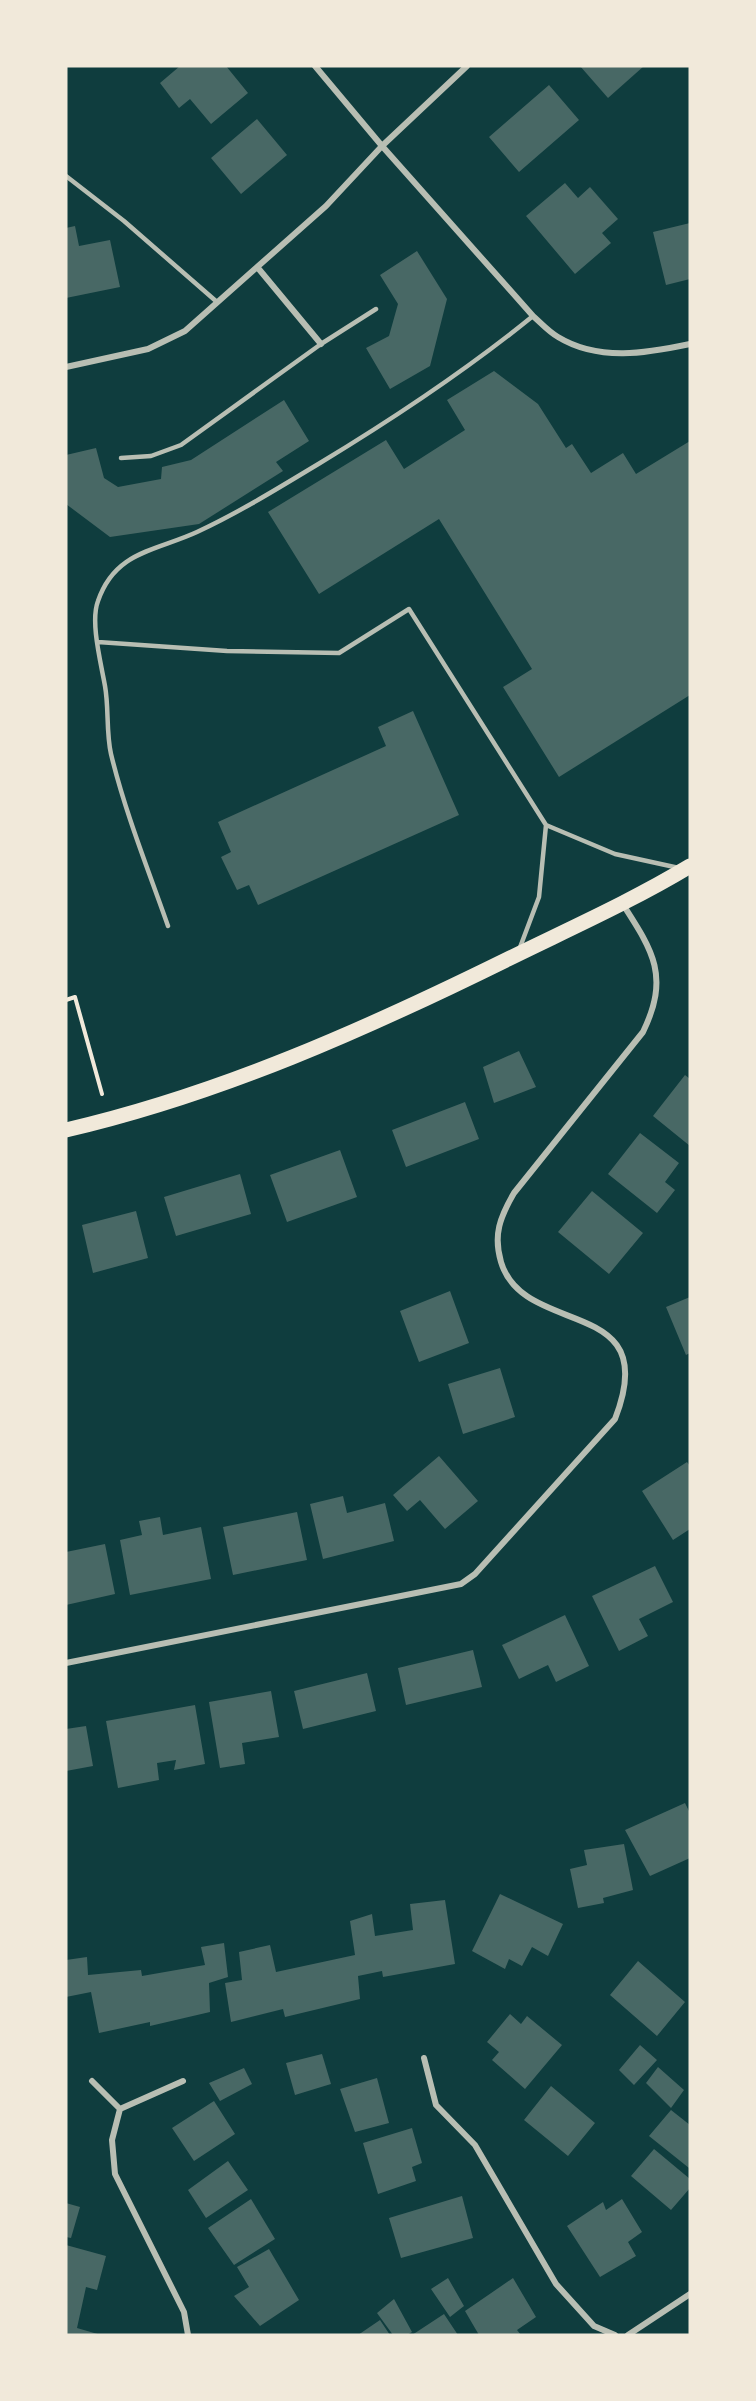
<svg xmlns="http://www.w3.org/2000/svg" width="756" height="2401" viewBox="0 0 756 2401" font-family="'DM Sans',sans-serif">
  <rect width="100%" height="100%" fill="#0f3d3e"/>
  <!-- building -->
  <path fill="#486865" d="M180,66H226L248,93L211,124L190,99L179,108L160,83Z
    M580,66H644L608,98Z
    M549,85L579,120L519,172L489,137Z
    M257,119L287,155L241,194L211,158Z
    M565,183L578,198L590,187L618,219L602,233L611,243L575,274L526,216Z
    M690,223V279L666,285L653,232Z
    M75,226L79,246L110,240L120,287L66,298V228Z
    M417,251L447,299L430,366L390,389L366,348L389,336L398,304L380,275Z
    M494,371L538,404L566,448L572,444L591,473L623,453L636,474L690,441V695L559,777L503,687L532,669L439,519L319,594L268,512L386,440L404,469L465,430L447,400Z
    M284,400L309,441L276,462L283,471L199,524L110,537L66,504V455L96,448L104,478L118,487L161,479L162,467L191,460Z
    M413,711L459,815L258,905L249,885L237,890L221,857L231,852L218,822L386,746L378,727Z
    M519,1051L536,1087L494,1103L483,1067Z
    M685,1075L690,1079V1146L653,1116Z
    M465,1102L479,1139L406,1167L392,1130Z
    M640,1133L679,1163L665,1182L675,1190L657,1213L608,1174Z
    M340,1150L357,1197L287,1222L270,1175Z
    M240,1174L251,1214L176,1236L164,1197Z
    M592,1191L643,1233L609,1274L558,1232Z
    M136,1211L148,1258L93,1273L82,1225Z
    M450,1291L469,1343L419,1362L400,1311Z
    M690,1297V1353L686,1355L666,1307Z
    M500,1368L515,1417L463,1434L448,1384Z
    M439,1456L478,1501L445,1529L420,1500L407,1511L393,1495Z
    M687,1462L690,1466V1529L673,1540L642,1491Z
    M343,1496L347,1513L385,1503L394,1541L323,1559L310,1504Z
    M297,1512L307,1560L233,1575L223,1527Z
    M160,1517L163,1535L201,1527L211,1579L130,1595L120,1540L142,1535L139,1521Z
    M105,1544L115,1594L66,1605V1552Z
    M655,1566L673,1602L639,1619L648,1636L619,1651L592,1596Z
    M565,1615L589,1666L556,1682L548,1665L519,1679L502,1645Z
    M473,1650L482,1687L406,1705L398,1668Z
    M367,1673L376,1711L303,1729L294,1691Z
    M271,1691L279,1737L242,1743L245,1764L220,1768L209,1702Z
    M195,1705L205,1764L174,1770L176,1760L157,1763L159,1780L118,1788L106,1721Z
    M86,1726L93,1766L66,1771V1729Z
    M685,1803L690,1813V1858L650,1876L625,1830Z
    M624,1844L633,1890L603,1898L604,1903L578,1908L570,1869L587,1865L584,1850Z
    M500,1894L563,1924L548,1956L532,1947L522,1966L509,1959L505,1969L472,1951Z
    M445,1900L455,1964L383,1977L382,1971L358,1976L360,1999L285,2017L283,2009L231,2022L225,1983L242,1980L239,1952L270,1945L276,1972L355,1955L350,1921L372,1914L375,1936L413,1930L410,1904Z
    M224,1943L228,1977L209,1983L210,2012L150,2026V2022L99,2033L91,1992L66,1997V1960L87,1957L88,1975L141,1970L142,1976L205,1965L201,1947Z
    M638,1961L685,2002L657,2036L610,1995Z
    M510,2014L521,2024L527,2016L562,2045L525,2089L492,2060L499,2052L487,2042Z
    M640,2045L657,2060L634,2085L619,2070Z
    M322,2054L331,2084L295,2095L286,2063Z
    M658,2067L684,2090L671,2108L646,2083Z
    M244,2068L252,2084L220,2101L209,2083Z
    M377,2078L389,2123L355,2132L340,2089Z
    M551,2086L595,2123L568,2156L524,2120Z
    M214,2101L235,2134L194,2161L172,2128Z
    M671,2110L690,2125L689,2168L649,2136Z
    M412,2128L422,2163L412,2167L416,2181L378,2194L363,2143Z
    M654,2149L690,2179V2188L671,2210L631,2176Z
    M228,2161L248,2190L206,2218L188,2190Z
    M462,2196L473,2238L401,2258L389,2218Z
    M251,2199L275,2239L234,2265L208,2228Z
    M622,2199L642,2232L628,2242L636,2256L600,2277L567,2226L603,2202L606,2210Z
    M66,2203L80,2207L71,2238L66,2237Z
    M66,2245L106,2256L97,2290L86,2287L77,2328L101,2335H66Z
    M269,2249L299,2300L260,2326L234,2296L249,2287L237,2267Z
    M448,2278L464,2306L450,2317L431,2289Z
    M513,2278L536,2317L517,2330L521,2335H479L465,2311Z
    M394,2299L412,2332L407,2335H393L377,2313Z
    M444,2314L458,2335H412Z
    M380,2320L390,2335H358Z"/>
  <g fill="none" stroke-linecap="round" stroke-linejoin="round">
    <!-- path -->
    <path stroke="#f1e9da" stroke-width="4" d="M66,1000L75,997L102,1094"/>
    <!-- service -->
    <path stroke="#b8beb3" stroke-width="4.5" d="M66,176L124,221L217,302
      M121,458L151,456L181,445L321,344L376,309
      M98,642L227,651L339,653L409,609L546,825L615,854L679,868
      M168,926C148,869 125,812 111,754C106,732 109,708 105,686C101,663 90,622 98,601C115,551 156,551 197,532C240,512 280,487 320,463C396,417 464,372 533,316
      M519,950L539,897L546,825"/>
    <!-- minor -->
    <path stroke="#b8beb3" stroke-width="6" d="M315,66L382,146L533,316C541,323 549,332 558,337C599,362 647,353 690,344
      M258,268L321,344
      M66,367L148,349L185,331L326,206L382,146L467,66
      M66,1663L461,1584L475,1574L615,1419C664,1294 524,1339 501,1262C493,1235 500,1217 514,1193L643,1032C670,976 653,951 622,903
      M424,2058L436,2105L475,2145L556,2284L594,2326L615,2335
      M92,2081L120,2109
      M183,2081L120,2109L112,2140L115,2174L184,2312L188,2335
      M628,2335L690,2294"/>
    <!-- primary -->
    <path stroke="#f1e9da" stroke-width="15" d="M66,1130C221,1094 366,1029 508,959C569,929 632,901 690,866"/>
  </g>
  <!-- border -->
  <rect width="756" height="2401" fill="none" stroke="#f1e9da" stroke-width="135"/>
</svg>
